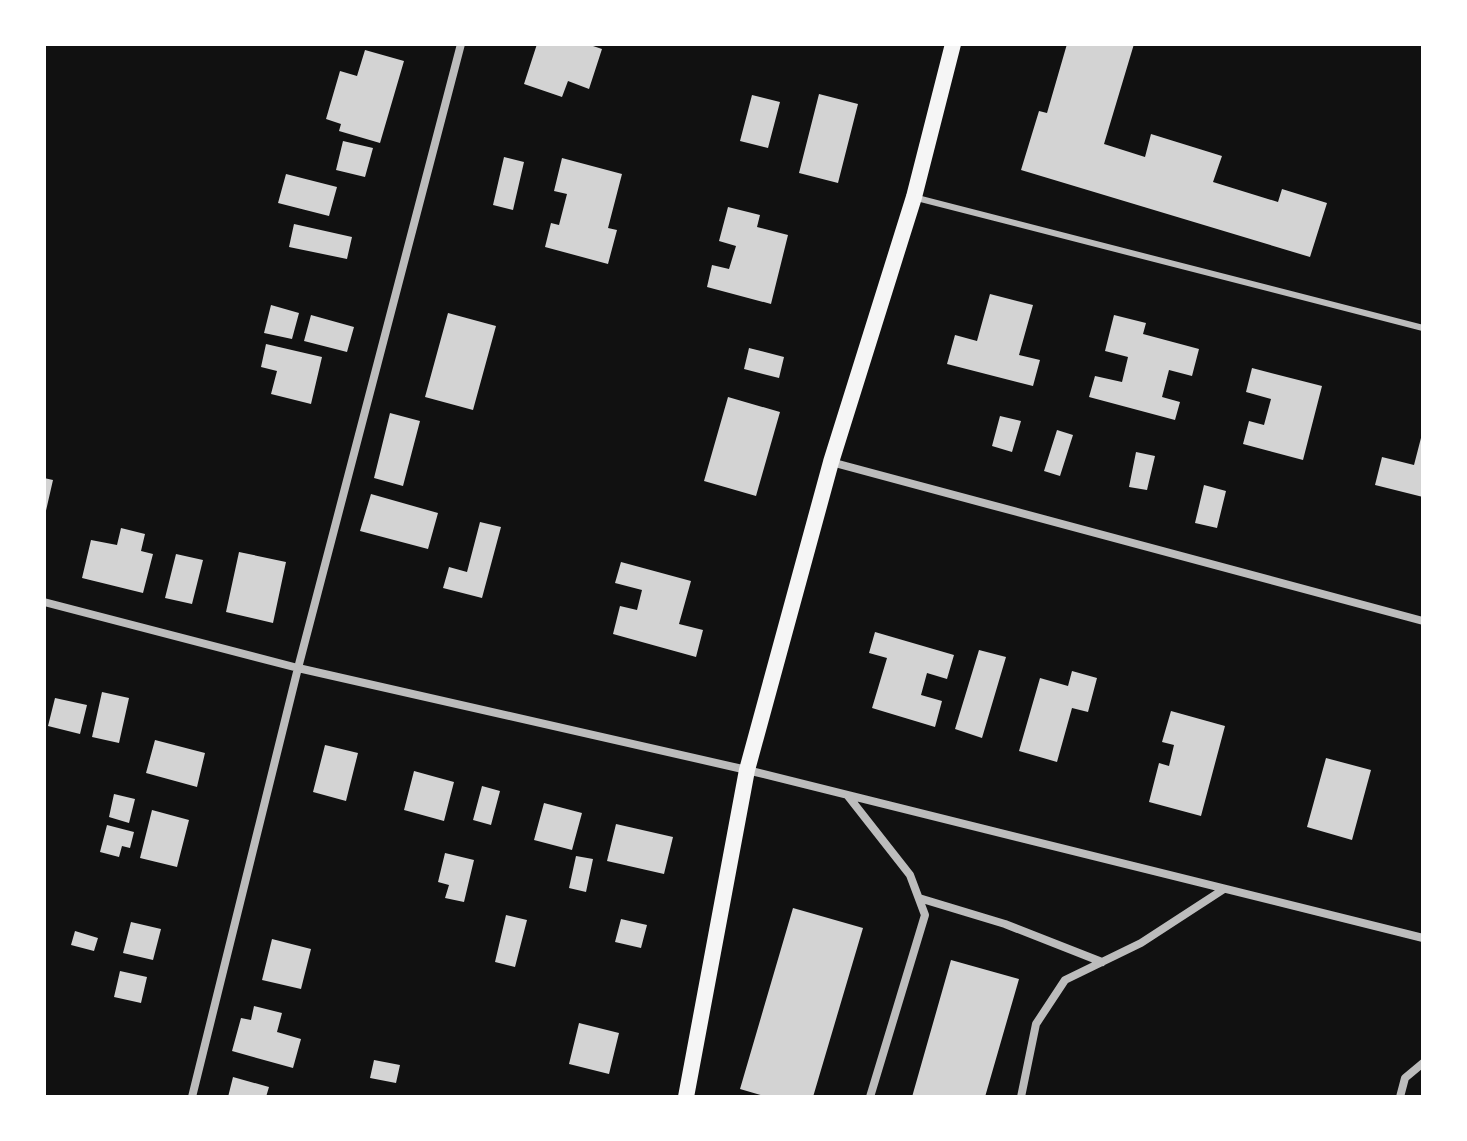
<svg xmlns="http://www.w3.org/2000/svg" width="1467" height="1141" viewBox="0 0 1467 1141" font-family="Ubuntu,sans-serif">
  <rect width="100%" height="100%" fill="#111"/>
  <!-- building -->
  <path fill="#d3d3d3" d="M537,44H587L602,49L589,89L568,81L562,97L524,84Z
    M1067,44H1134L1104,144L1145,157L1151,134L1222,156L1213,182L1278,202L1282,189L1327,203L1310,257L1021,170L1039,111L1047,113Z
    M365,50L404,61L380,143L339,131L341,124L326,119L340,71L357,76Z
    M819,94L858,104L838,183L799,173Z
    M752,95L780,102L768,148L740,141Z
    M343,141L373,148L365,177L336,170Z
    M504,157L524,162L513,210L493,205Z
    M562,158L622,174L608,228L617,230L608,264L545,247L551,223L559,225L567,194L554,191Z
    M286,174L337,187L329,216L278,203Z
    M728,207L760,215L757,227L788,235L771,304L707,287L712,265L729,269L736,246L719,241Z
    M294,224L352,237L347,259L289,247Z
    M990,294L1033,305L1019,355L1040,360L1033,386L947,364L955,335L977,341Z
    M271,305L299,313L292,339L264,333Z
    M448,313L496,326L473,410L425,397Z
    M311,315L354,327L347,352L304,341Z
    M1114,315L1146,323L1143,334L1199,349L1192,376L1169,370L1162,397L1180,402L1175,420L1089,397L1095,376L1122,382L1128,357L1105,351Z
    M266,344L322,357L311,404L271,394L277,371L261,367Z
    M749,348L784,357L779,378L744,369Z
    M1252,368L1322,386L1303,460L1243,444L1249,421L1264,425L1271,399L1246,392Z
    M728,397L780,412L756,496L704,481Z
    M390,413L420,421L403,486L374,478Z
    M1000,416L1021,421L1012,452L992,446Z
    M1057,430L1073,435L1060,476L1044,471Z
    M1422,434L1423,497L1375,485L1382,457L1414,465Z
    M1136,452L1155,456L1147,490L1129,487Z
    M44,478L53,480L45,515L44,514Z
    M1204,485L1226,491L1217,528L1195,523Z
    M371,494L438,513L428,549L360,531Z
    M480,522L501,527L482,598L443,588L449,567L467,572Z
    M121,528L145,534L141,551L153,554L143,593L82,578L91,540L117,545Z
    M239,552L286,562L273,623L226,612Z
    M176,554L203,560L192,604L165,598Z
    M621,562L691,581L679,624L703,630L696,657L613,634L620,606L637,610L642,590L615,583Z
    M875,632L954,655L947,679L927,673L921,695L942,701L935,727L872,708L887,658L869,653Z
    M979,650L1006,657L982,738L955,729Z
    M1072,671L1097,678L1088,712L1072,708L1057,762L1019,751L1040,678L1068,686Z
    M102,692L129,698L119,743L92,737Z
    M55,698L87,705L80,734L48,726Z
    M1171,711L1225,726L1201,816L1149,802L1159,763L1169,766L1174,745L1162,742Z
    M155,740L205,753L197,787L146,773Z
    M325,745L358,753L346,801L313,792Z
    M1326,758L1371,770L1352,840L1307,827Z
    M414,771L454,782L444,821L404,810Z
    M482,786L500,791L491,825L473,820Z
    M114,794L135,799L129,823L109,817Z
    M544,803L582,813L572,850L534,840Z
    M152,810L189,820L177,867L140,858Z
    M616,824L673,837L664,874L607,861Z
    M107,825L134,832L130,848L122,846L119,857L100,852Z
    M445,853L474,860L464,902L445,898L449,885L438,882Z
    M576,856L593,859L586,892L569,888Z
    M793,908L863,928L813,1097H767L740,1089Z
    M506,915L527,920L515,967L495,962Z
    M621,919L647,925L641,948L615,942Z
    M131,922L161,929L153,960L123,953Z
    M75,931L98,938L94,951L71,945Z
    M272,939L311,949L301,989L262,980Z
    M951,960L1019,979L985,1097H912Z
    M120,971L147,977L141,1003L114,997Z
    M254,1006L282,1013L277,1032L301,1039L293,1068L232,1051L241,1018L251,1020Z
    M579,1023L619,1033L609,1074L569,1064Z
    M374,1060L400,1065L396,1083L370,1078Z
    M233,1077L269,1087L266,1097H228Z"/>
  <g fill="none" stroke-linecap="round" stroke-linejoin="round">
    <!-- service -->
    <path stroke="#bcbcbc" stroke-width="6" d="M917,198L1423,328"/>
    <!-- minor -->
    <path stroke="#bcbcbc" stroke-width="8" d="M831,462L1423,621
      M44,602L298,668L747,770L1423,938
      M848,796L910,875L925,915L870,1097
      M919,898L1005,924L1102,962
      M192,1097L298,668L461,44
      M1021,1097L1036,1024L1065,980L1141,943L1224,889
      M1400,1097L1405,1078L1423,1063"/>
    <!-- secondary -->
    <path stroke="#f5f5f5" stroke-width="16" d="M686,1097L747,770L831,462L914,197L953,44"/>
  </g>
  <!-- border -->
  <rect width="1467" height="1141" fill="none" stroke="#ffffff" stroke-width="92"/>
</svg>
